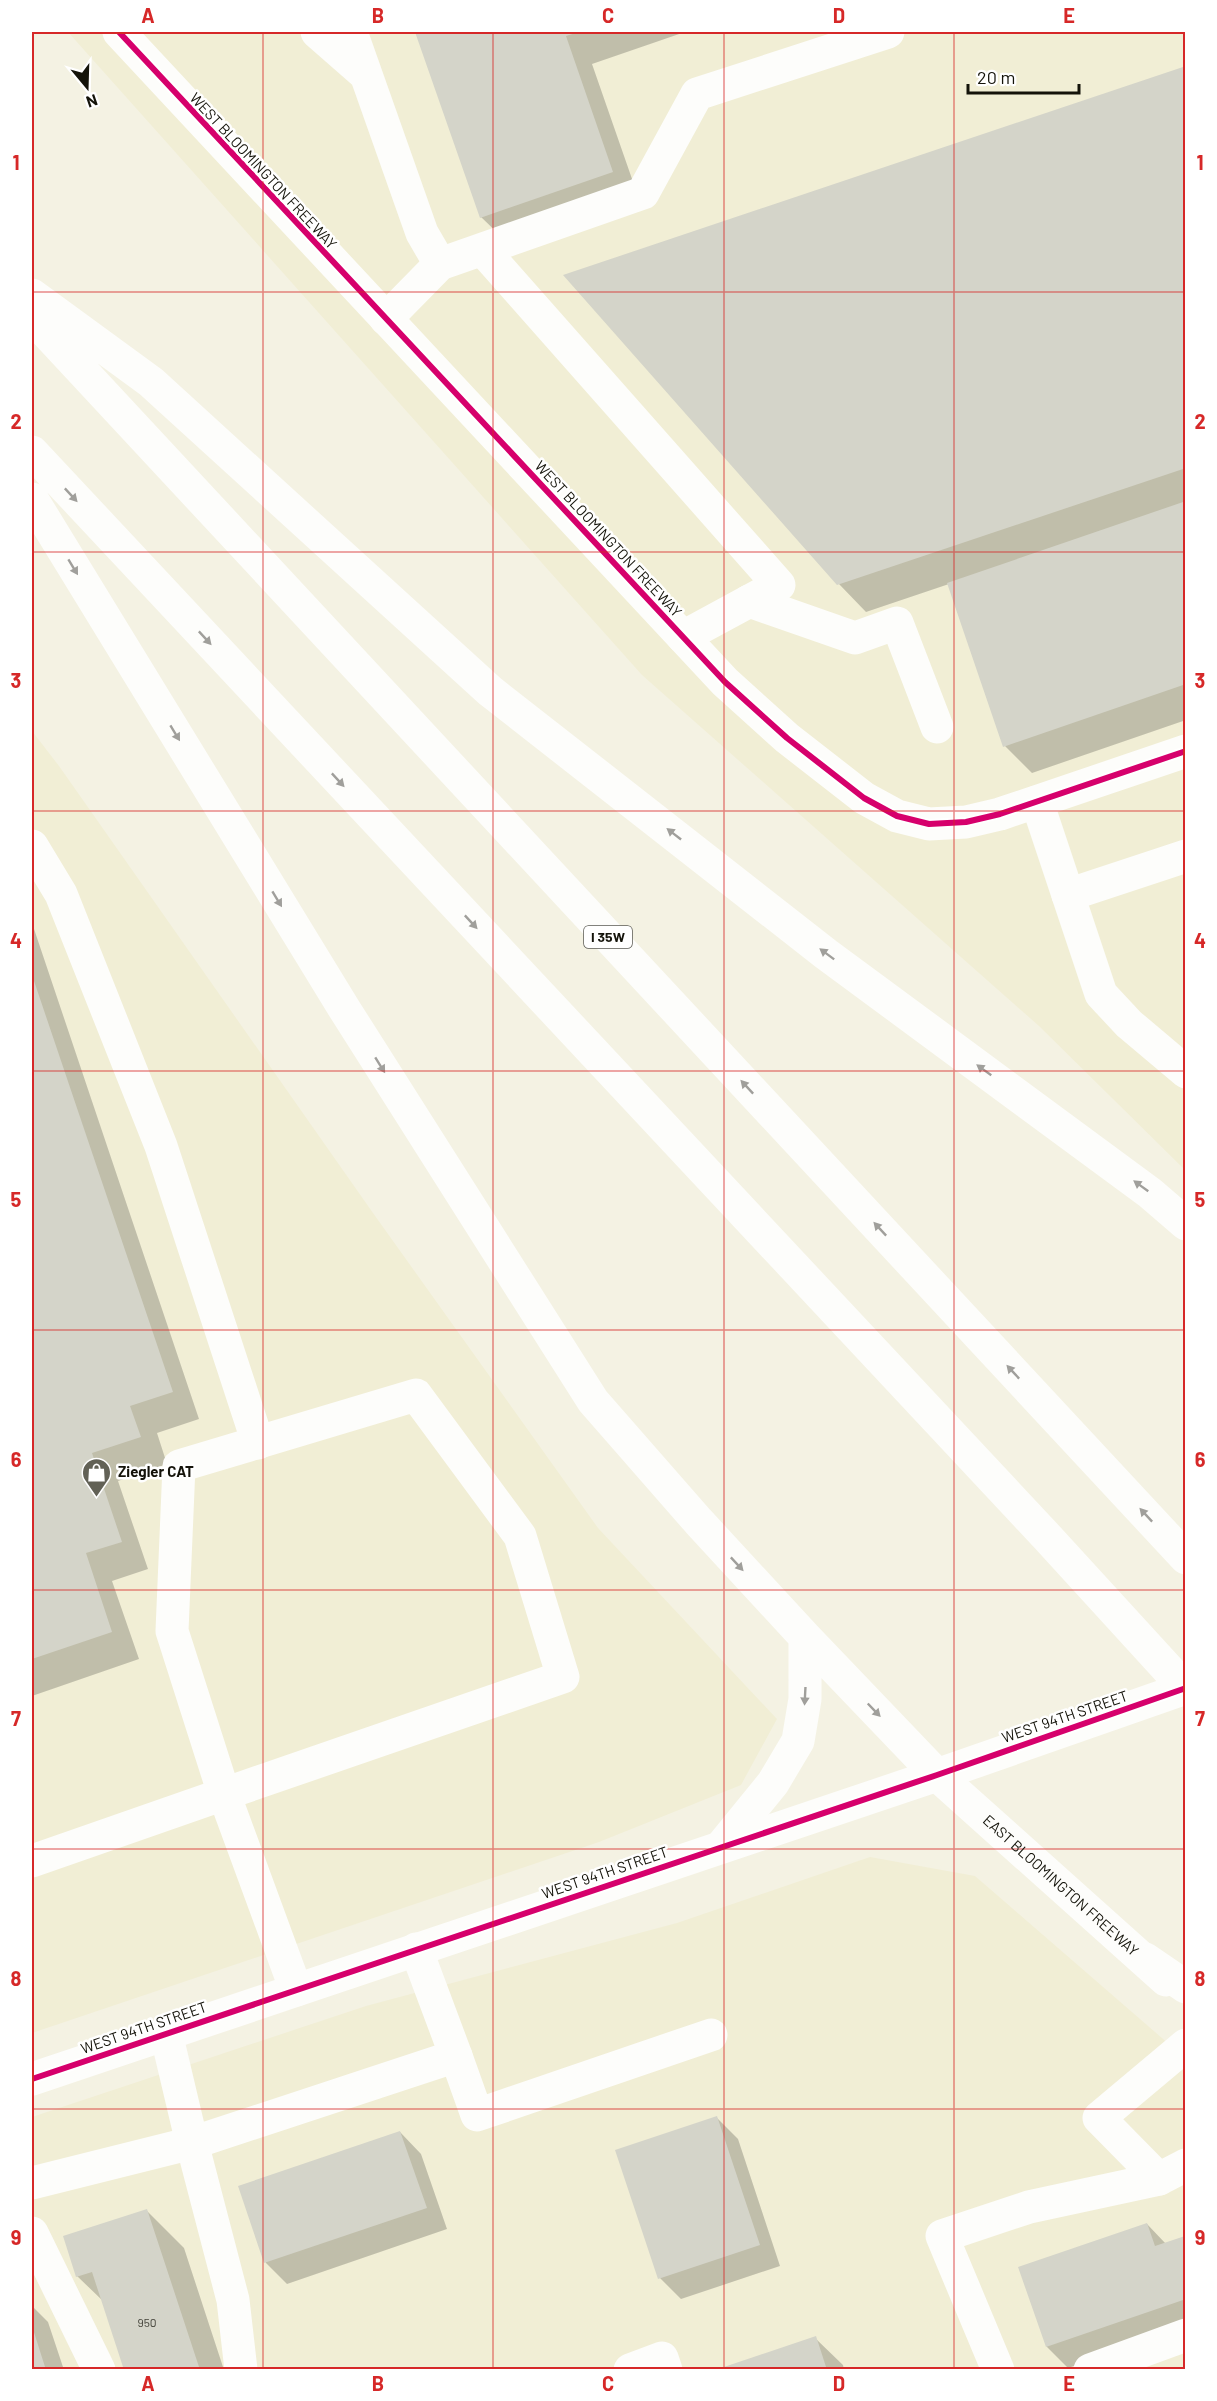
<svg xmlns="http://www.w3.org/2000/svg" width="1217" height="2401" viewBox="0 0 1217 2401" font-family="Barlow,sans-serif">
  <rect width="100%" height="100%" fill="#f4f2e3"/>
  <!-- built -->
  <path fill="#f1eed5" d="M68,32H1185V1170L1039,1026L642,675Z
    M32,731L59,766L373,1213L598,1528L777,1719L741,1785L599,1842L32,2033Z
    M870,1857L975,1876L1185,2058V2369H32V2117L366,2006L677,1923Z"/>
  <!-- shadow -->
  <path fill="#0003" d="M417,32H685L592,64L639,199L509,244L481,217Z
    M1186,68V720L1032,773L1005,746L949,584L866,612L839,584Z
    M32,923L199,1419L157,1433L167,1464L118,1481L148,1569L112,1581L139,1659L32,1696Z
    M717,2118L738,2139L780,2266L681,2299L660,2278Z
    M400,2132L421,2154L447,2229L287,2284L266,2263L240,2187Z
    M147,2211L184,2248L224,2370H125L103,2301L77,2276Z
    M1147,2224L1166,2244L1186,2239V2328L1068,2368L1047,2347L1020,2268Z
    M32,2306L48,2322L64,2370H32Z
    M815,2338L843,2365L844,2370H722Z"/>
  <!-- building -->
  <path fill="#d4d4c9" d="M415,32H579L566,36L613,172L480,218Z
    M1186,66V468L837,585L563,275Z
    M1186,501V684L1003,747L947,583Z
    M32,975L173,1392L130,1406L141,1437L92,1453L122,1542L86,1553L112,1632L32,1659Z
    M717,2116L760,2245L658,2279L615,2150Z
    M400,2131L427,2208L264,2263L238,2186Z
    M147,2209L200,2370H124L92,2272L76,2277L63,2236Z
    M1147,2223L1155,2246L1185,2236L1186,2299L1046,2347L1018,2267Z
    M32,2326L46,2370H32Z
    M816,2336L827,2370H718V2369Z"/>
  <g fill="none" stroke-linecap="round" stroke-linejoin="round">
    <!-- minor -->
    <g stroke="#fdfdfb" stroke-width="33">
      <path d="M119,32L725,682L787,738L864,798L897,816L929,824L966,822L1000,814L1186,751"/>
      <path d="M317,32L365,74"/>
      <path d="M351,32L422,233L440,264"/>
      <path d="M483,250L779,585L683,637"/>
      <path d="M386,319L440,264L643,193L697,94L888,32"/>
      <path d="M749,601L855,638L897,623L937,727"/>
      <path d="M1037,802L1101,994L1129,1024L1186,1072"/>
      <path d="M32,846L61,894L161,1146L258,1443"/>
      <path d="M1068,895L1186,856"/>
      <path d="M416,1395L520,1536L563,1677L224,1794L172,1631L179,1466Z"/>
      <path id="s1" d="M937,1775L1166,1980"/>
      <path d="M32,1861L224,1794L296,1990"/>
      <path d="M456,2056L477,2115L711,2035"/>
      <path d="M32,2079L937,1775L1186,1688"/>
      <path d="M1159,2179L1099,2118L1186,2045"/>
      <path d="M32,2183L192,2143L166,2033"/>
      <path d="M32,2233L99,2370"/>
      <path d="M241,2370L233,2300L192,2143L456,2056L416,1949"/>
      <path d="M630,2370L662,2358L666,2370"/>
      <path d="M998,2370L942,2236L1029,2207L1159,2179L1186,2165"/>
      <path d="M1090,2370L1186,2335"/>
    </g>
    <!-- highway -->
    <path stroke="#fdfdfb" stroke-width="33" d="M32,295L151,382L490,691L826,954L1150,1193L1186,1224
      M32,317L1186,1558
      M32,452L1047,1537L1186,1689
      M32,499L345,1010L593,1401L698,1521L805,1637L937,1775
      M721,1847L773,1783L798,1741L805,1699V1637
      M1145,1959L1186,1987"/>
    <defs>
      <path id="cycleway" d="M119,32L725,682L787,738L864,798L897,816L929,824L966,822L1000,814L1186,751
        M32,2079L937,1775L1186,1688"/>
    </defs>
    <!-- cycleway casing -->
    <use href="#cycleway" stroke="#fff" stroke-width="10"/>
    <!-- cycleway -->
    <use href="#cycleway" stroke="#d6006c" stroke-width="6"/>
  </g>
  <!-- one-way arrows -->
  <defs><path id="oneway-solid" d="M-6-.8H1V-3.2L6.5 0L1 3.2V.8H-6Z" transform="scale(1.5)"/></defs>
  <g fill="#a09f9b">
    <use href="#oneway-solid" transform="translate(71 495) rotate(47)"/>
    <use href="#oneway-solid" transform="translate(73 567) rotate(59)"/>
    <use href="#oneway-solid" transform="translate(205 638) rotate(47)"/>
    <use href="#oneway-solid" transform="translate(175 733) rotate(59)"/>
    <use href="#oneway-solid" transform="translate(338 780) rotate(47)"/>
    <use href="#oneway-solid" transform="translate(674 834) rotate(-142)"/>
    <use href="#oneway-solid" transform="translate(277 899) rotate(59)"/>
    <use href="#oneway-solid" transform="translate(471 922) rotate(47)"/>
    <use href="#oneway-solid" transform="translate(827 954) rotate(-143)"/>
    <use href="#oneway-solid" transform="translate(380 1065) rotate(58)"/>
    <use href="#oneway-solid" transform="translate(984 1070) rotate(-144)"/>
    <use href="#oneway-solid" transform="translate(747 1087) rotate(-133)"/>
    <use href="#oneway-solid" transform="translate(1141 1186) rotate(-144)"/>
    <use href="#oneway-solid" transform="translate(880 1229) rotate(-133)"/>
    <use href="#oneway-solid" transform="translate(1013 1372) rotate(-133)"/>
    <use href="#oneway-solid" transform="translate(1146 1515) rotate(-133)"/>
    <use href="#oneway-solid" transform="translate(737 1564) rotate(47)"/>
    <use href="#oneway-solid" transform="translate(805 1696) rotate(93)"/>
    <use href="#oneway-solid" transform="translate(874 1710) rotate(46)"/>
  </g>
  <!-- grid -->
  <path fill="none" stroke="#d62828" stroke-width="1.5" stroke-opacity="0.55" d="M263,32V2370M493,32V2370M724,32V2370M954,32V2370M32,292H1186M32,552H1186M32,811H1186M32,1071H1186M32,1330H1186M32,1590H1186M32,1849H1186M32,2109H1186"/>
  <!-- icons -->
  <defs>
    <symbol id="shop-pin" viewBox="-11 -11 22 30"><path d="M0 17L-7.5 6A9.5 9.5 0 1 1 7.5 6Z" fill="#626156" stroke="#fff"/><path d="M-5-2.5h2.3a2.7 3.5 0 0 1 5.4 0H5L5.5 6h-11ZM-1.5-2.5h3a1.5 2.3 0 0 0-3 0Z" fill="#fff"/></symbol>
  </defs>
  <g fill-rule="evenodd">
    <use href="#shop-pin" x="80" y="1456" width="33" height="45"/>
  </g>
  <g text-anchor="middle" stroke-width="5" stroke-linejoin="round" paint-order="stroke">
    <!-- number labels -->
    <g font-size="12" fill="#44433a">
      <text x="147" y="2327">950</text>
    </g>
    <!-- shield labels -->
    <rect fill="#fff" stroke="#5a5a54" stroke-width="1.5" x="584" y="926" width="48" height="22" rx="4.5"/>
    <g font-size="14" font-weight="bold" fill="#14130a">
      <text x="608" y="942">I 35W</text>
    </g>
    <!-- street labels -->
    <g font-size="15" fill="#14130a" stroke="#fff">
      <text transform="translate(263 171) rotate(47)" y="5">WEST BLOOMINGTON FREEWAY</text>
      <text transform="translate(608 539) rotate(47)" y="5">WEST BLOOMINGTON FREEWAY</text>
      <text transform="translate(1065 1717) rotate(-19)" y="5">WEST 94TH STREET</text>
      <text transform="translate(605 1873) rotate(-19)" y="5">WEST 94TH STREET</text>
      <text dy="5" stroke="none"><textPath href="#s1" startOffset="166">EAST BLOOMINGTON FREEWAY</textPath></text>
      <text transform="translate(144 2028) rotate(-19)" y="5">WEST 94TH STREET</text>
    </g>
    <!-- poi labels -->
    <g font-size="15" font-weight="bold" fill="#14130a" stroke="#fff" text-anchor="start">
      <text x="118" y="1477">Ziegler CAT</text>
    </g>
  </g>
  <!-- border -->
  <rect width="1217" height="2401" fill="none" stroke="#ffffff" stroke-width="66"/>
  <!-- north arrow -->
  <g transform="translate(87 87) rotate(161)" stroke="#ffffff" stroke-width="4.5" paint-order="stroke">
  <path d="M0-4.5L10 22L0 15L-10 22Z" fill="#14130a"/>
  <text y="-9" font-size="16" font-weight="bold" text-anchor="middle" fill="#14130a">N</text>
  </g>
  <!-- scale -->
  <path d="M968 84v9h111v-9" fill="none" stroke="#14130a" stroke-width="3"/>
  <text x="977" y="84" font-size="18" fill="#14130a" stroke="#ffffff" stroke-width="4.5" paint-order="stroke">20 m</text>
  <rect x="33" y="33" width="1151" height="2335" fill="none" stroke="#d62828" stroke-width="2"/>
  <g font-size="20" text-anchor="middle" font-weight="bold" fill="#d62828">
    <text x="148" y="23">A</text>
    <text x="378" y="23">B</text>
    <text x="608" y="23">C</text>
    <text x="839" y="23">D</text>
    <text x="1069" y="23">E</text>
    <text x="16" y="170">1</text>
    <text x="1200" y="170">1</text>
    <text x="16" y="429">2</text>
    <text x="1200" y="429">2</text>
    <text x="16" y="688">3</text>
    <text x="1200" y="688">3</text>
    <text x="16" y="948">4</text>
    <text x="1200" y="948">4</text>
    <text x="16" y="1207">5</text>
    <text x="1200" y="1207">5</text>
    <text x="16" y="1467">6</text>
    <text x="1200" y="1467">6</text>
    <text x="16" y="1726">7</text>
    <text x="1200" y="1726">7</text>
    <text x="16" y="1986">8</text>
    <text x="1200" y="1986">8</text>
    <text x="16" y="2245">9</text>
    <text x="1200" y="2245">9</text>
    <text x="148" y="2391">A</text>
    <text x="378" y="2391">B</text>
    <text x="608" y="2391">C</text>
    <text x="839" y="2391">D</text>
    <text x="1069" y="2391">E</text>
  </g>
</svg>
